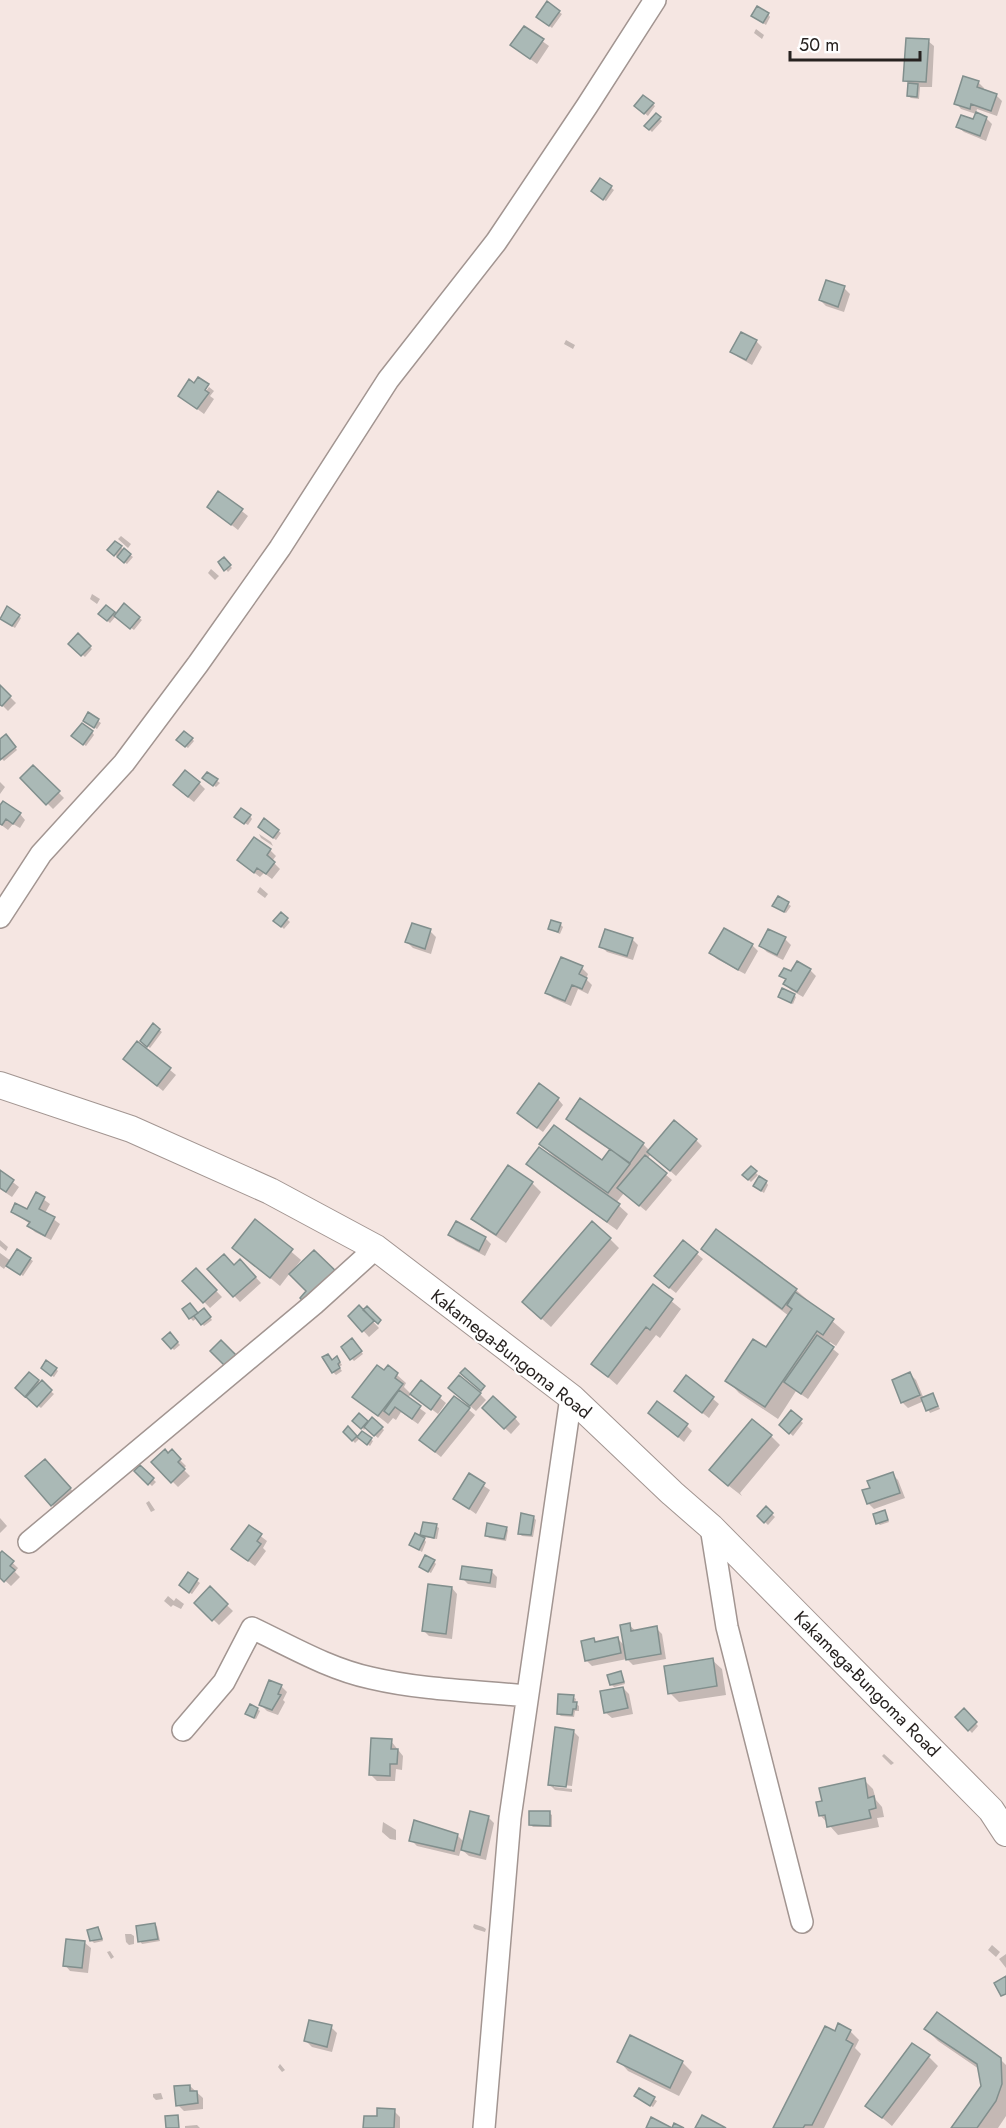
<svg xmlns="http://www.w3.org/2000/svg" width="1006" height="2128" viewBox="0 0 1006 2128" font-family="Jost,sans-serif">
  <rect width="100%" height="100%" fill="#f5e6e2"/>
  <!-- shadow -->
  <path fill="#0003" d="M559,12L562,14L552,28L541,19Z
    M768,14L770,17L766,25L753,16Z
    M524,28L549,46L537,64L518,50Z
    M756,29L764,35L762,39L754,33Z
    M928,41L934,46L932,87H920L919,99L911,98L908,96L909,84L905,80Z
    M978,82L984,88L983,91L996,95L1002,101L997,116L977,109L976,114L961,109L956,103Z
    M644,97L655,106L648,116L636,106Z
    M656,115L662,121L652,132L646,126Z
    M986,118L992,124L986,141L964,132L958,127Z
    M601,180L614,190L606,201L595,194Z
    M844,288L850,294L844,312L826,306L820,300Z
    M566,340L575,345L573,349L564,344Z
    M756,341L762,347L752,365L738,357L732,352Z
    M209,387L214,391L210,396L214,399L204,414L180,396L202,397Z
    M219,493L248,516L238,530L209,507Z
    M121,536L131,544L128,548L118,539Z
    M115,543L133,557L127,564L109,550Z
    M224,559L232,568L228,572L220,562Z
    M211,569L219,576L215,580L208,573Z
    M92,594L100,599L97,604L90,599Z
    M106,607L116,616L139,618L142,620L134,630L116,616L110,623L100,614Z
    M19,616L21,618L15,628L3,620Z
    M78,635L92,649L85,657L70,644Z
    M0,687L16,703L8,711L0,703Z
    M88,714L101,723L97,729L87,723Z
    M92,732L94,735L86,746L76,739Z
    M6,736L17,750L4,761L0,757V740Z
    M192,739L194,741L188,748L181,743Z
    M33,767L64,798L53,809L22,778Z
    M207,774L220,783L216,787L207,780Z
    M0,782L5,787L0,794Z
    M199,783L205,789L194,802L180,791Z
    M0,808L20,814L25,820L20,828L13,824L8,830L0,824Z
    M250,816L252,819L248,825L238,819Z
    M264,820L281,833L276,840L262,829Z
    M259,834L271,842L273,846L261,838Z
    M270,850L276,856L272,861L280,869L272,879L264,873L260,877L245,866Z
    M260,887L268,894L265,898L257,892Z
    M778,898L791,906L786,913L776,908Z
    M281,914L290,922L284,929L278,923Z
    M560,924L563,927L560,934L549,929Z
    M430,931L436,937L431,954L413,948L407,942Z
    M632,939L638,945L633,960L607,952L601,946Z
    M785,939L791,945L783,960L767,952L761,946Z
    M752,945L758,951L745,974L717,959L711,953Z
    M582,968L588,974L586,979L592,985L588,994L578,989L571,1006L553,998L547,992Z
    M810,970L816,976L803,997L791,990L785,984L787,981L781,976Z
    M794,995L796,997L793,1004L779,996Z
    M153,1025L162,1032L150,1048L144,1043Z
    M137,1043L176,1075L163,1091L131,1064Z
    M558,1099L563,1105L543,1132L525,1119Z
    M568,1119L643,1144L650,1151L696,1140L702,1146L676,1176L651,1154L647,1159L672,1180L646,1211L624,1193L616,1203L628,1214L617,1230L537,1173L528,1164L554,1157L541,1144L602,1162L611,1151L577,1128Z
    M751,1168L758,1175L751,1182L744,1175Z
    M0,1172L19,1187L12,1197L0,1189Z
    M766,1182L768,1185L764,1193L757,1188Z
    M532,1183L541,1192L506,1243L482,1227L473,1218Z
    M36,1194L50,1204L45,1213L60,1224L51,1240L35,1232L29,1226L30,1224L13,1212L27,1211Z
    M255,1221L301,1260L293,1270L295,1271L348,1285L318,1315L302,1298L309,1291L290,1273L280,1286L234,1248Z
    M450,1235L485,1238L491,1244L485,1256L456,1241Z
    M610,1239L619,1248L551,1327L533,1311Z
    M0,1240L8,1247L6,1251L0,1246Z
    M683,1242L703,1259L676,1293L662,1282Z
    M703,1249L796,1290L845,1332L836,1346L830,1342L828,1345L839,1354L808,1399L796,1391L778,1419L739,1393L727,1380L766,1349L789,1316L712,1258Z
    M0,1253L11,1261L30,1259L33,1261L23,1276L7,1264L4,1269L0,1266Z
    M234,1267H246L261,1283L240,1302L209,1269Z
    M196,1270L222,1297L210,1308L184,1281Z
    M653,1286L681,1309L660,1338L656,1335L617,1385L593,1364Z
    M359,1307L379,1328L369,1337L350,1316Z
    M184,1310L198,1314L206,1312L212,1320L204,1326L197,1318L193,1321Z
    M170,1334L180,1345L174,1350L164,1339Z
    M354,1343L363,1354L354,1361L352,1359Z
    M332,1361H339L342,1365L339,1367L342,1371L336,1375L333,1372Z
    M388,1367L406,1383L404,1387L411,1394L407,1399L426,1413L418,1424L401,1412L396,1420L393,1418L388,1424L354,1397Z
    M56,1369L58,1371L54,1377L45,1371Z
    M29,1374L54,1394L41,1408L17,1388Z
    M910,1374L916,1380L924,1399L933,1395L940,1409L930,1413L924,1401L908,1408L902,1402Z
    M687,1377L719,1404L709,1418L682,1397Z
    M421,1382L446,1403L438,1414L418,1399Z
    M456,1394H480L486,1400L476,1411Z
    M455,1398L475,1415L441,1457L427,1446Z
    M484,1408L515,1418L520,1424L511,1434Z
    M650,1413L687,1426L692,1431L684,1442Z
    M791,1413L803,1423L793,1436L781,1425Z
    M360,1415L369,1424L372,1420L384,1430L378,1438L366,1428L364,1430L355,1421Z
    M348,1428L358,1438L362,1433L373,1441L370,1446L360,1438L355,1443L345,1432Z
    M771,1436L780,1445L740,1493L742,1496L720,1479Z
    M172,1452L186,1466L183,1469L190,1476L178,1487L153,1462Z
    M51,1466L76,1495L58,1511L27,1476Z
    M140,1467L156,1482L152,1486L136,1471Z
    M892,1474L898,1480L905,1498L874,1509L868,1503L872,1489Z
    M469,1476L490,1490L476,1514L455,1499Z
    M149,1501L155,1510L151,1512L146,1503Z
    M766,1509L775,1517L768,1525L759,1516Z
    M884,1512L889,1522L880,1525L877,1523Z
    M0,1518L7,1526L0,1533Z
    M534,1518L536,1520L533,1537L522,1536L519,1533Z
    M436,1526L439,1528L437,1539L424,1537L422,1534Z
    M249,1527L267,1541L263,1548L266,1551L255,1566L239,1554Z
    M506,1528L508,1530L506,1541L489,1538L487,1535Z
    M424,1539L426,1542L422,1552L411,1545Z
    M2,1553L18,1568L15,1572L20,1577L11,1586L0,1576V1555Z
    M434,1562L436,1564L431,1573L423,1569Z
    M491,1571L497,1577L496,1588L468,1584L462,1578Z
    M188,1574L200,1583L192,1594L183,1588Z
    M452,1588L457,1594L452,1639L429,1636L423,1630Z
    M210,1589L233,1611L219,1625L196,1603Z
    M168,1596L174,1601L176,1598L184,1604L181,1609L173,1605L171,1607L164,1601Z
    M629,1625L636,1631L656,1628L662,1634L666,1659L633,1665L627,1659L592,1666L586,1660L594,1640L597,1643L618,1639L625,1646Z
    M712,1660L722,1669L726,1695L679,1702L670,1693Z
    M621,1673L625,1684L614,1687L611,1684Z
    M281,1686L287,1692L283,1700L285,1702L278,1715L267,1711L261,1705Z
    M623,1688L629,1694L633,1714L612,1718L606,1713Z
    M573,1697L576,1699L575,1703L579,1706V1711H575L574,1717L561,1716L558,1714Z
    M257,1709L260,1711L256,1719L247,1714Z
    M964,1711L978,1726L972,1733L957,1717Z
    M573,1731L579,1737L572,1786L554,1784V1787L572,1789V1792L555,1790L549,1784Z
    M391,1741L403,1756L402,1770L396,1769L395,1781H377L371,1775Z
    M884,1754L894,1763L891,1765L882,1756Z
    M864,1780L873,1789L876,1800L882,1807L884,1817L877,1818L879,1827L838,1835L821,1816L824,1802Z
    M549,1813L552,1815V1827H533L530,1824Z
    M488,1817L494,1823L486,1860L469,1856L461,1849L459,1856L417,1846L411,1840L457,1835L464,1842Z
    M383,1822L396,1830V1840L390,1839L382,1832Z
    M155,1924L157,1927L160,1941L142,1944L140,1941Z
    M474,1924L483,1927L486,1929L485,1932L475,1929L473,1927Z
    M98,1928L103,1941L94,1943L92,1941Z
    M125,1934H131L134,1936V1944L129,1945L126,1942Z
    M85,1943L91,1948L88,1973L70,1971L65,1965Z
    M992,1945L1000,1952L996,1957L988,1950Z
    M110,1951L114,1957L111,1959L107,1952Z
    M1006,1954V1968L999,1959Z
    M331,2027L337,2033L332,2052L312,2047L306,2041Z
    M926,2029L1000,2059L1006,2065V2116L998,2128H953L982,2086L979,2069L938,2041Z
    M850,2031L859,2040L855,2048L861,2054L824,2128H775L835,2033Z
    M631,2037L683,2063L692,2072L679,2096L628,2071L619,2061Z
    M929,2057L938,2066L892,2126L867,2105Z
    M280,2064L285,2070L282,2072L278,2067Z
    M190,2086L203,2098V2109L184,2111L178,2105Z
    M639,2090L657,2101L653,2107L639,2099Z
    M161,2093L163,2099L156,2100L153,2097V2094Z
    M394,2111L400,2117V2128H365L379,2118Z
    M197,2125L200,2128H185V2126Z"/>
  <!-- building -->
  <path fill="#aab9b6" stroke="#818f8d" stroke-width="1.5" d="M547,1L560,11L549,26L536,17Z
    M757,6L769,13L763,23L751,16Z
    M524,26L544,39L530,59L510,45Z
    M906,38L929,39L926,82L903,81Z
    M963,76L979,81L977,87L997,94L991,111L971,104L970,109L954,104Z
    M908,83L918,84L917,97L907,96Z
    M643,95L654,103L644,114L634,106Z
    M976,112L987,117L980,136L956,127L961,115L973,119Z
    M656,113L661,117L649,130L644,126Z
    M600,178L612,186L603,200L591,191Z
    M826,280L845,286L838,307L819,300Z
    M741,332L757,340L746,360L730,352Z
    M198,377L209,384L205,390L209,393L197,409L178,396L189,379L194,383Z
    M218,491L243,509L231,525L207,507Z
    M115,541L122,546L114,556L107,550Z
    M124,548L131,554L124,563L117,557Z
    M224,557L231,565L224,571L218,562Z
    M124,603L140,617L130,629L114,616Z
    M106,605L115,612L107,621L98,614Z
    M7,606L20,615L12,626L0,619Z
    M78,633L91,646L81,656L68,644Z
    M0,685L11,696L2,706L0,705Z
    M88,712L99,719L94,728L83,721Z
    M82,723L93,731L83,745L71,736Z
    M184,731L193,738L185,747L176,740Z
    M6,734L16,747L0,760V739Z
    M33,765L60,791L46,805L20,778Z
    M185,770L200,782L188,797L173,785Z
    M207,772L218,779L213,786L202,778Z
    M3,801L21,813L13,824L6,819L2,825L0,824V805Z
    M241,808L251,815L244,824L234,817Z
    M264,818L279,830L273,838L258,827Z
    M254,837L271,849L267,855L275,862L266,874L257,868L254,873L237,860Z
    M778,896L789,902L784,912L772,906Z
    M281,912L288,918L281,927L273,921Z
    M551,920L561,923L558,932L548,929Z
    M412,923L431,929L425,949L405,942Z
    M724,928L753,944L738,970L709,953Z
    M605,929L633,938L627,956L599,947Z
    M768,929L786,937L777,955L759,946Z
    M561,957L583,966L579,974L587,978L582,989L572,985L565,1001L545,993Z
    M797,961L811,969L797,992L783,984L786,979L779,976L784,968L791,971Z
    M782,988L795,994L791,1003L778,997Z
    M153,1023L160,1029L147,1047L140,1041Z
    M137,1041L171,1068L157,1086L123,1059Z
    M539,1083L559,1098L537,1128L517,1113Z
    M580,1098L644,1143L630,1163L566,1119Z
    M674,1120L697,1139L670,1171L647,1152Z
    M554,1125L602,1160L610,1149L630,1164L608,1193L539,1144Z
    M539,1147L620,1204L607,1222L526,1164Z
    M645,1155L667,1173L639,1206L617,1188Z
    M508,1165L533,1182L496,1235L471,1219Z
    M751,1166L757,1171L748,1180L742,1175Z
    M0,1170L14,1180L6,1192L0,1188Z
    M759,1176L767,1181L761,1191L753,1186Z
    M36,1192L45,1197L39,1209L55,1217L45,1236L27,1226L30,1222L11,1212L15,1203L27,1209Z
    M255,1219L293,1249L270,1278L232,1248Z
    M456,1221L486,1237L479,1251L448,1235Z
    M592,1221L611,1238L541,1319L522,1302Z
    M716,1229L797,1289L782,1309L701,1249Z
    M683,1240L698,1252L669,1288L654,1276Z
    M17,1249L31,1258L20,1275L6,1266Z
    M314,1250L340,1275L308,1307L300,1298L306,1291L289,1274Z
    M224,1254L234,1265L240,1259L256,1277L233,1297L207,1269Z
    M196,1268L217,1290L203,1303L182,1281Z
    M653,1284L673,1299L650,1330L646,1327L608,1377L591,1364Z
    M795,1292L834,1319L823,1335L817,1331L765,1407L725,1381L753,1339L766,1347L792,1309L787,1305Z
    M190,1303L198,1313L189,1319L182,1309Z
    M359,1305L374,1321L362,1332L348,1316Z
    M367,1306L381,1320L378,1324L363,1310Z
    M204,1308L211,1317L201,1325L194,1316Z
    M170,1332L178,1342L171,1349L162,1339Z
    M817,1335L834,1347L801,1394L784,1382Z
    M352,1338L362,1351L350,1360L341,1347Z
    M221,1340L238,1357L227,1368L210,1351Z
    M328,1354L332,1360L337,1356L340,1362L338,1364L340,1368L332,1373L322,1357Z
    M46,1360L57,1368L51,1376L41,1368Z
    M377,1365L384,1370L388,1365L398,1373L395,1378L403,1384L378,1416L352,1397Z
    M465,1368L485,1386L481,1391L460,1373Z
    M29,1372L39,1380L25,1397L15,1388Z
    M910,1372L920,1395L901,1403L892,1380Z
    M459,1375L481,1393L470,1406L448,1388Z
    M686,1375L714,1397L702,1413L674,1391Z
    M42,1380L52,1390L37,1407L26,1397Z
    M421,1380L441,1396L431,1410L410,1394Z
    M399,1390L421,1406L412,1419L395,1407L389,1415L384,1411Z
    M933,1393L938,1406L926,1411L921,1398Z
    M454,1396L470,1408L435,1452L419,1440Z
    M493,1396L516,1417L504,1429L482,1408Z
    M657,1401L688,1424L678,1437L648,1413Z
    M791,1410L802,1419L789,1434L779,1425Z
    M359,1413L368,1421L361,1429L352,1421Z
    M372,1417L383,1427L374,1436L364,1427Z
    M752,1419L772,1435L728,1486L709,1470Z
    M348,1426L357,1436L352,1441L343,1432Z
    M362,1431L372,1438L367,1445L357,1437Z
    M165,1449L168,1453L172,1449L181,1459L178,1462L185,1469L171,1483L151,1462Z
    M45,1459L71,1488L51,1506L25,1476Z
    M140,1465L154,1478L148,1485L134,1471Z
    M893,1472L900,1493L867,1504L862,1490L870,1488L867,1481Z
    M469,1473L485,1483L469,1509L453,1499Z
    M766,1506L773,1513L764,1523L757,1516Z
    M885,1510L888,1520L876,1524L873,1514Z
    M521,1513L534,1516L531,1535L518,1534Z
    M423,1522L437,1524L434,1538L420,1535Z
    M487,1523L507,1527L504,1539L485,1536Z
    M249,1525L262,1534L257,1541L261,1544L248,1561L231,1549Z
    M415,1533L425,1538L419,1550L409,1545Z
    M2,1551L14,1561L10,1566L15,1570L4,1582L0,1578V1553Z
    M425,1555L435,1560L428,1572L419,1567Z
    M462,1566L492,1570L490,1583L460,1579Z
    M188,1572L198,1579L189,1593L179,1585Z
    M428,1584L452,1587L446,1634L422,1631Z
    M210,1586L228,1604L212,1621L194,1603Z
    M630,1623L631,1631L657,1626L661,1654L626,1660L620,1625Z
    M618,1637L621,1653L585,1661L581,1641L594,1638L595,1642Z
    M713,1658L717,1686L668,1694L664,1666Z
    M621,1671L624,1682L610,1685L607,1675Z
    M269,1680L282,1685L278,1694L281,1695L272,1710L259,1705Z
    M623,1687L628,1708L604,1713L600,1691Z
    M558,1694L574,1695L573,1702H577L576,1709H573L572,1715L557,1714Z
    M250,1704L258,1708L254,1718L245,1714Z
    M964,1708L977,1722L968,1731L955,1717Z
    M555,1727L574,1730L566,1787L548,1785Z
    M371,1738L392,1739L391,1749H398L397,1764H390V1776L369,1775Z
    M865,1778L868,1798L874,1796L876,1808L869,1810L871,1818L827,1827L825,1815L819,1816L816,1802L822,1801L819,1788Z
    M470,1811L489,1816L480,1855L461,1850Z
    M529,1811H550V1826L529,1825Z
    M414,1820L458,1834L454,1851L409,1841Z
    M155,1923L158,1939L138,1942L136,1926Z
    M98,1927L102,1939L90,1941L87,1930Z
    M66,1939L85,1941L82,1968L63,1966Z
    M1006,1976V1994L1001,1996L994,1983Z
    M937,2012L1001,2058L1002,2084L996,2101L977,2128H951L981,2086L977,2064L924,2029Z
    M309,2020L332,2025L327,2047L304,2041Z
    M838,2023L851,2030L846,2040L853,2044L812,2125H805L803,2128H773L825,2026L835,2031Z
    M630,2035L683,2061L670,2088L617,2062Z
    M912,2043L930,2055L882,2118L865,2106Z
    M190,2085V2091H197L198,2103L176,2106L174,2086Z
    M639,2088L655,2097L650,2106L634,2096Z
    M377,2108L395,2109L394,2128H363L364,2116H377Z
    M178,2115L179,2128H166L165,2116Z
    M702,2115L726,2128H695Z
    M651,2117L672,2128L674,2123L684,2128H646Z"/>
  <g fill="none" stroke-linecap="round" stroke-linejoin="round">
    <defs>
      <path id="minor" d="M0,917L41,854L124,763L198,664L280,548L388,380L496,242L587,106L655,0
        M711,1527L727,1627L802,1922
        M29,1542L314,1304L376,1248
        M183,1730L224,1682L252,1628C290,1646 329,1669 371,1678C422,1690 476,1691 527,1696
        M484,2128L510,1818L571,1397"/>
      <path id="major" d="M0,1085L131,1129L270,1191L376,1248L571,1397L672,1493L711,1527L991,1810L1006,1833"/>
    </defs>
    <!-- minor casing -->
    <use href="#minor" stroke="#a29591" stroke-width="24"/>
    <!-- major casing -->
    <use href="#major" stroke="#a29591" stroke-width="28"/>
    <!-- minor -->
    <use href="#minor" stroke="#fff" stroke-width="21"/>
    <!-- major -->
    <use href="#major" stroke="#fff" stroke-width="26"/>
  </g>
  <g text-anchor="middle" stroke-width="4.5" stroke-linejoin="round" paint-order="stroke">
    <!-- street labels -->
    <g font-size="18" fill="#272220" stroke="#fff">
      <text transform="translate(511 1354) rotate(38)" y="6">Kakamega-Bungoma Road</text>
      <text transform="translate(867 1684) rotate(45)" y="6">Kakamega-Bungoma Road</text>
    </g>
  </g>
  <!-- scale -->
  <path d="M790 51v9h130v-9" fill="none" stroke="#272220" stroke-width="3"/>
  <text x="799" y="51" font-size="18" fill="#272220" stroke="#ffffff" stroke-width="4.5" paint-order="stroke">50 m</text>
</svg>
